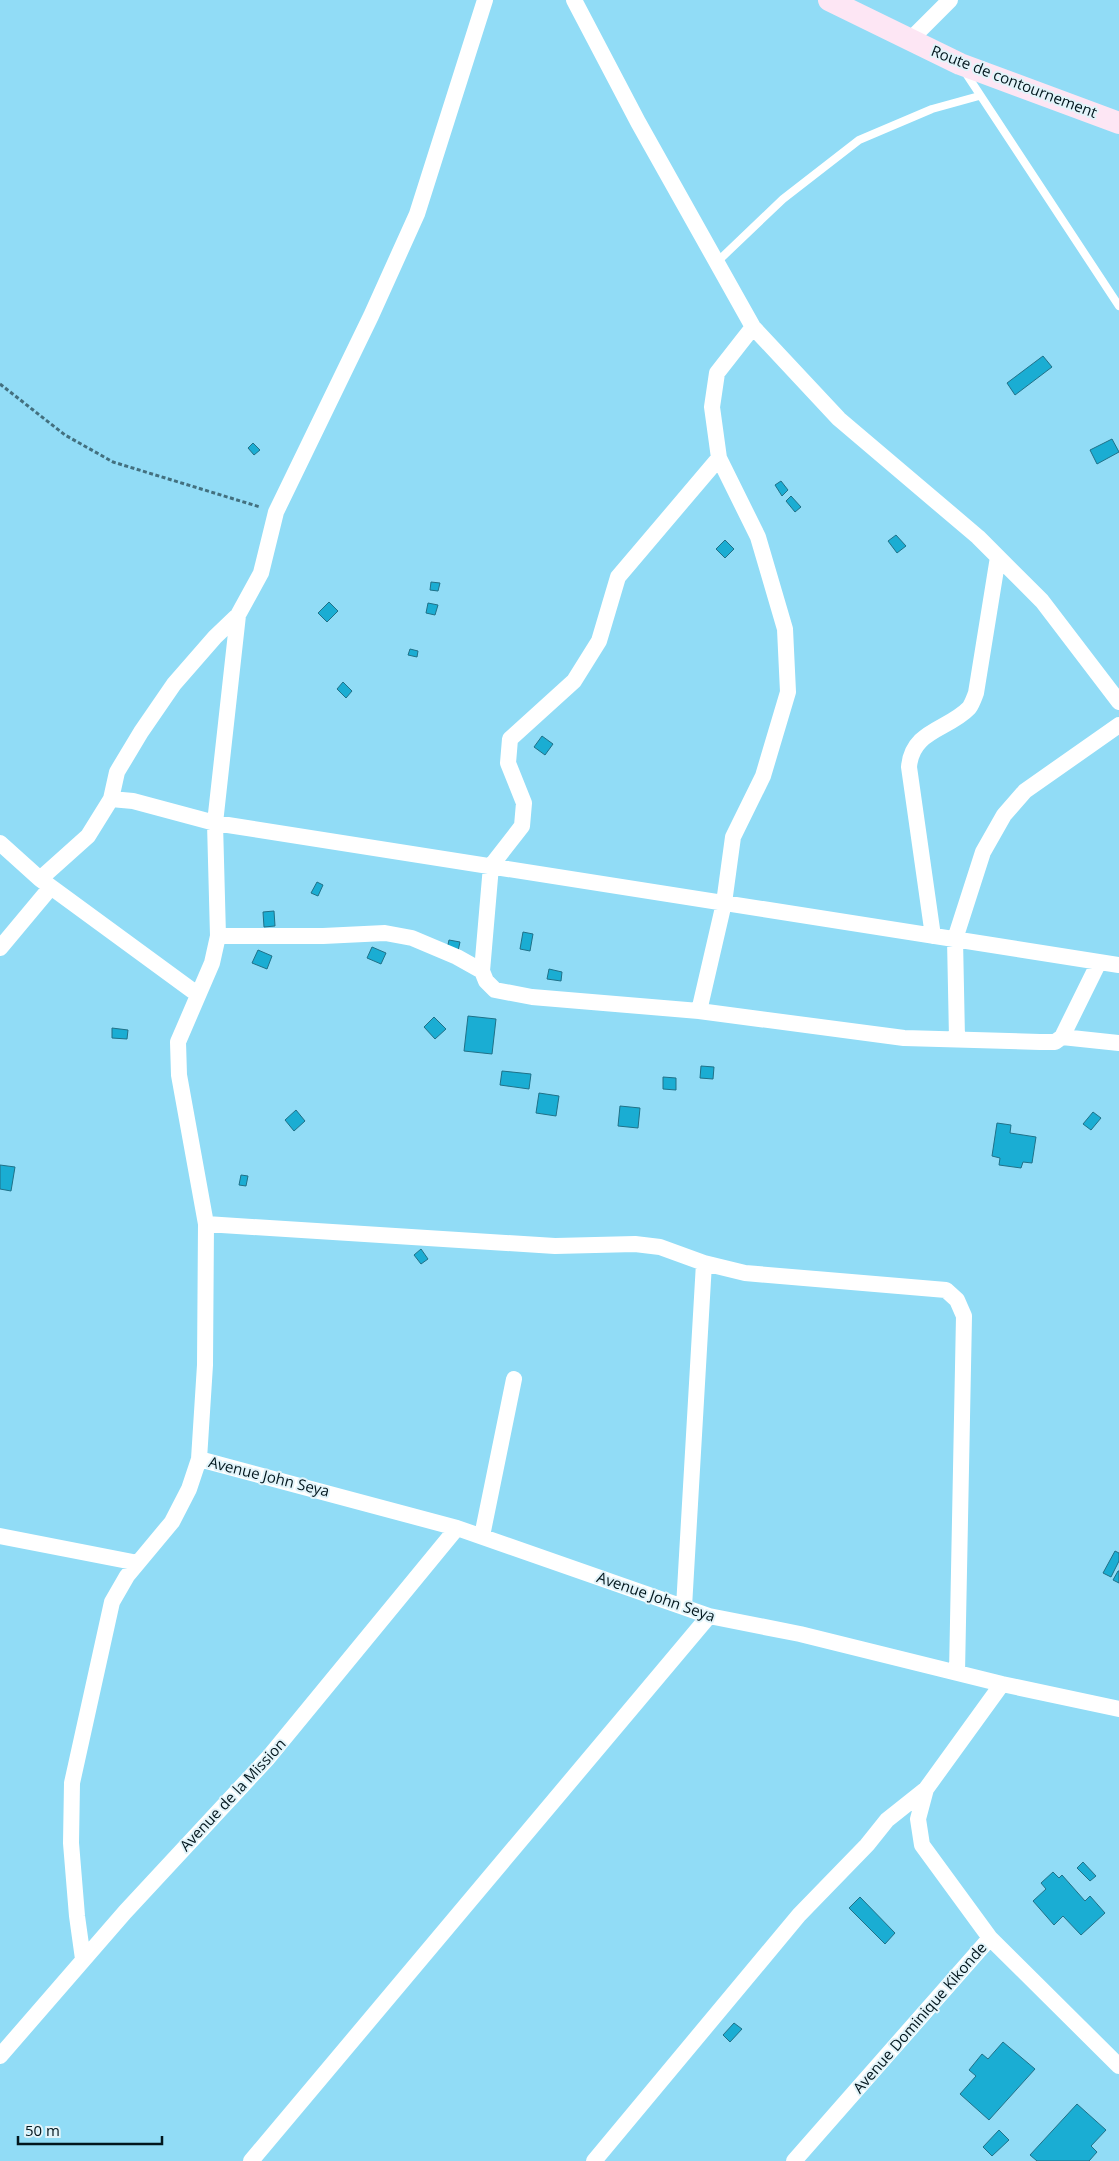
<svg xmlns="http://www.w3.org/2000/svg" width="1119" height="2161" viewBox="0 0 1119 2161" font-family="'Open Sans',sans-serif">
  <rect width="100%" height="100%" fill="#91dcf6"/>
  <!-- building -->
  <path fill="#1aadd3" stroke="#207188" d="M1043,356L1052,367L1015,395L1007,383Z
    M1112,439L1119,452L1097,464L1090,450Z
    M253,443L260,450L254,455L248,448Z
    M781,481L788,490L782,496L775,485Z
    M791,496L801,507L795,512L786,501Z
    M896,535L906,546L897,553L888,541Z
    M725,540L734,549L725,558L716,549Z
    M431,582L440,583L438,591L430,590Z
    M329,602L338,611L327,622L318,613Z
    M428,603L438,605L435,615L426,613Z
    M410,649L418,651L417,657L408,655Z
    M343,682L352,691L346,698L337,689Z
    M542,736L553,744L545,755L534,747Z
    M317,882L323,885L318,896L311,893Z
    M274,911L275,926L264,927L263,912Z
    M523,932L533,934L530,951L520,949Z
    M449,940L460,942L458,951L447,949Z
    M372,947L386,953L381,964L367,958Z
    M258,950L272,956L267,969L252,963Z
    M549,969L562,972L561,981L547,979Z
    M468,1016L496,1019L492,1054L464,1051Z
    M434,1017L446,1029L435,1039L424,1027Z
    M112,1028L128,1030L127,1039L112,1038Z
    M701,1066L714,1067L713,1079L700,1078Z
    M502,1071L531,1074L529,1089L500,1085Z
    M663,1077L676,1078V1090L663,1089Z
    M539,1093L559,1096L556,1116L536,1113Z
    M620,1106L640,1108L638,1128L618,1126Z
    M296,1110L305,1121L294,1131L285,1120Z
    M1093,1112L1101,1118L1091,1130L1083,1124Z
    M997,1123L1011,1125L1010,1133L1036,1137L1032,1163L1023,1162L1021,1168L999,1165L1000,1158L992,1156Z
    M0,1165L15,1167L11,1191L0,1189Z
    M241,1175L248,1176L246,1186L239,1185Z
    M421,1249L428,1259L421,1264L414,1255Z
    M1115,1551L1119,1553V1561L1111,1577L1103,1573Z
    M1118,1571H1119V1583L1113,1580Z
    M1083,1862L1096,1876L1090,1881L1077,1868Z
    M1053,1872L1059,1878L1062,1875L1085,1901L1090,1896L1105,1913L1081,1935L1063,1916L1054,1925L1033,1901L1046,1889L1041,1883Z
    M860,1897L895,1933L885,1944L849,1908Z
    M734,2023L742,2029L730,2042L723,2035Z
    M1003,2042L1035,2069L989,2120L960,2094L976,2076L969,2070L982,2054L988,2059Z
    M1077,2104L1106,2130L1091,2146L1097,2152L1089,2161H1037L1030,2155Z
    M999,2130L1009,2140L992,2156L983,2147Z"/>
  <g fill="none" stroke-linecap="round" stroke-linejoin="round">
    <!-- path -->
    <path stroke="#43707f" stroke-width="3" stroke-dasharray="4 2.5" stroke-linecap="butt" d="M0,384L65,435L113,462L260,507"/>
    <!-- lane -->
    <path stroke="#fff" stroke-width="8" d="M965,72L1119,306
      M717,262L783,199L859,140L932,109L979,96"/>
    <!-- street -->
    <path stroke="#fff" stroke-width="16" d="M574,0L638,122L753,327L839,419L978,537L1042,601L1119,702
      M910,40L950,0
      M719,458L618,577L599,641L574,681L510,739L508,763L524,803L522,826L491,866L482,971L486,981L495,990L532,997L699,1011L904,1038L1040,1042H1055L1062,1037L1099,962
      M111,799L117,772L141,732L174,684L215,637L238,615
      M0,843L40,879L197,994
      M40,879L88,836L111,799L133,801L215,823L1119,965
      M218,936H323L385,933L412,938L457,957L482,971
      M933,936L909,767C912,730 948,730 969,708C972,704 974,698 976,693L998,557
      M0,948L51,887
      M699,1011L724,903L733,837L763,776L788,692L785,629L758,537L719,458L712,407L717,373L753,327
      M1062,1037L1119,1043
      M957,1038L955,939L983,852L1004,815L1025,791L1119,725
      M206,1224L555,1246L635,1244L660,1247L704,1263L745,1273L946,1290L957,1300L964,1316L957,1673
      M199,1459L457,1528L709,1616L800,1634L1002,1684L1119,1709
      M0,1536L138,1563
      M482,1536L514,1379
      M684,1607L704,1263
      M990,1938L1119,2066
      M83,1959L77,1916L71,1843L72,1783L112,1602L127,1576L172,1522L189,1489L199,1459L205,1365L206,1224L179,1075L178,1042L212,963L218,936L215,823L238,615L261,573L276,512L371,316L417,214L485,0
      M0,2056L125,1912L268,1758L457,1528
      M251,2161L709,1616
      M594,2161L799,1915L867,1845L887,1820L926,1789
      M794,2161L990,1938L922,1845L918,1819L926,1789L1002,1684"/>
    <!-- secondary -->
    <path stroke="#fde6f4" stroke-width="22" d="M829,0L960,64L1119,123"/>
  </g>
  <g text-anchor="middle" stroke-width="4" stroke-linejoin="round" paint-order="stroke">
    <!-- street labels -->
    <g font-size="15" fill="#02161d" stroke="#e2f4fa">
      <text transform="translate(1014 82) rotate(21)" y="5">Route de contournement</text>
      <text transform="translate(269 1477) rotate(14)" y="5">Avenue John Seya</text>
      <text transform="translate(656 1597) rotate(19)" y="5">Avenue John Seya</text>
      <text transform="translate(233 1795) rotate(-47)" y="5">Avenue de la Mission</text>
      <text transform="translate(920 2018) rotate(-49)" y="5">Avenue Dominique Kikonde</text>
    </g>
  </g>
  <!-- scale -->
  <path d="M18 2136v8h144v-8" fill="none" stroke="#02161d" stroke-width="2.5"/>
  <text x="25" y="2136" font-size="15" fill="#02161d" stroke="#e2f4fa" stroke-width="4" paint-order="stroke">50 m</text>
</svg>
